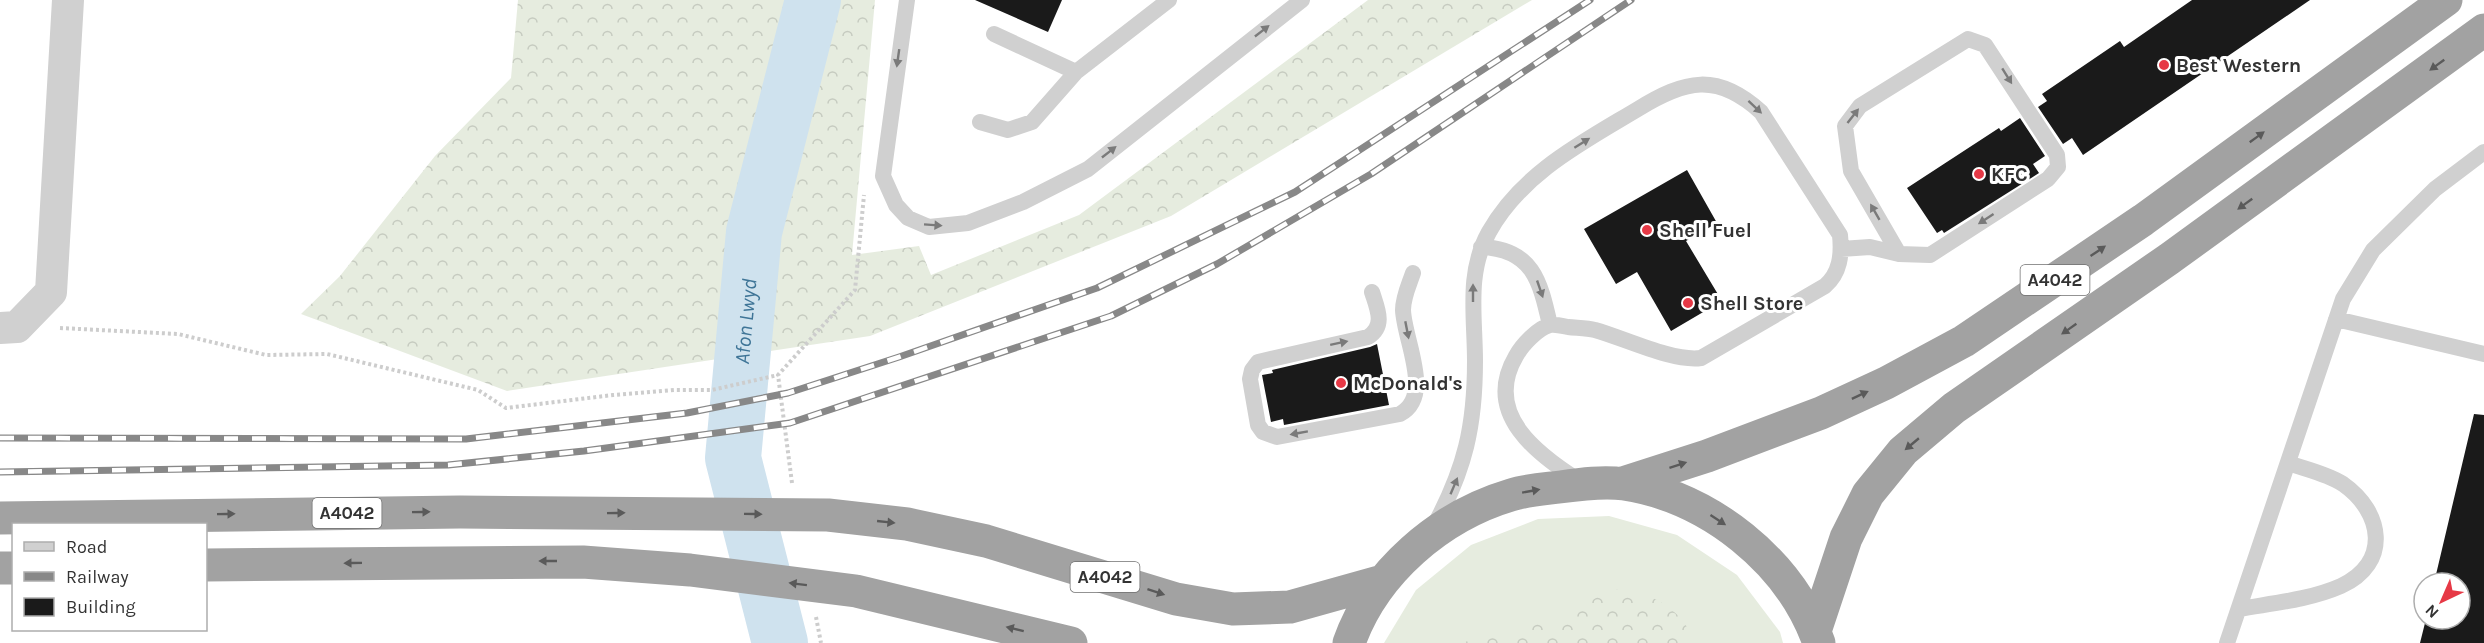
<svg xmlns="http://www.w3.org/2000/svg" width="2484" height="643" viewBox="0 0 2484 643" font-family="Karla,sans-serif">
  <defs>
    <pattern id="forest-crowns" width="20" height="18" patternUnits="userSpaceOnUse" patternTransform="scale(1.5)"><rect width="20" height="18" fill="#e6ecdf"/><path d="M2 6a3 3 0 1 1 6 0M12 15a3 3 0 1 1 6 0" fill="none" stroke="#c6cbc0"/></pattern>
  </defs>
  <rect width="100%" height="100%" fill="#fff"/>
  <!-- grass -->
  <path fill="#e6ecdf" d="M1609,516L1677,535L1737,575L1780,632L1783,643H1384L1416,590L1471,545L1538,519Z"/>
  <!-- forest -->
  <path fill="url(#forest-crowns)" d="M518,0H875L852,255L919,246L931,275L1079,215L1368,0H1532L1171,216L870,336L507,391L301,314L340,276L435,156L511,78Z
    M1634,589C1657,599 1690,615 1692,643H1463L1488,632L1513,631L1563,616L1610,590Z"/>
  <g fill="none" stroke-linecap="round" stroke-linejoin="round">
    <!-- river -->
    <path stroke="#cfe2ee" stroke-width="56" id="s1" d="M780,643L733,458L754,232L813,0"/>
  </g>
  <!-- building -->
  <path fill="#1a1a1a" d="M975,0H1062L1048,32Z
    M2192,0H2310L2083,155L2072,138L2063,144L2038,107L2047,101L2042,94L2120,41L2124,47Z
    M2020,118L2045,156L2033,164L2039,173L1944,233L1942,230L1937,233L1907,188L1999,128L2001,131Z
    M1687,170L1717,223L1686,241L1722,301L1671,331L1637,272L1616,284L1584,229Z
    M1377,344L1389,405L1284,425L1283,419L1271,422L1262,375L1273,373L1272,370L1370,347Z
    M2474,414L2484,415V643H2420L2426,619H2460V583H2434Z"/>
  <g fill="none" stroke-linecap="round" stroke-linejoin="round">
    <!-- path -->
    <path stroke="#cdcdcd" stroke-width="4" stroke-dasharray="3 3" stroke-linecap="butt" d="M60,328L178,334L266,355L327,354L478,390L506,408L613,395L674,390H712L778,375
      M792,483L778,375L855,290L864,195
      M816,617L821,643"/>
    <!-- service -->
    <path stroke="#d0d0d0" stroke-width="16" d="M907,0L883,176L896,205L908,218L929,227L968,223L1023,202L1088,169L1302,0
      M994,34L1076,72
      M980,122L1008,130L1032,122L1076,72L1169,0
      M1481,247C1533,249 1540,281 1550,325
      M1841,249L1870,247L1899,254L1930,255L2048,179L2058,167L2057,155L1985,45L1968,39L1860,106L1845,126L1851,171L1899,254
      M1372,292C1377,308 1386,326 1368,337L1258,362L1252,370L1250,379L1258,425L1263,432L1277,437L1400,414C1434,396 1404,340 1403,310C1403,297 1409,285 1413,273
      M2336,319L2484,354
      M1434,526C1465,469 1475,426 1475,361C1475,316 1466,273 1489,232C1522,173 1583,142 1638,109C1685,80 1717,72 1761,112L1840,235C1842,255 1840,273 1825,286L1701,358C1673,362 1624,338 1595,330C1587,328 1577,328 1568,327C1563,326 1554,324 1550,325C1538,328 1522,345 1516,356C1482,414 1538,455 1581,482
      M2239,609C2273,603 2309,600 2341,586C2391,563 2383,512 2343,484C2328,474 2305,469 2288,463
      M2227,643L2343,299L2373,250L2435,189L2484,152"/>
    <!-- minor -->
    <path stroke="#d0d0d0" stroke-width="32" d="M0,328L17,327L51,292L68,0"/>
    <!-- trunk -->
    <path stroke="#a2a2a2" stroke-width="33" d="M1623,483L1707,456L1821,413L1886,383L1964,341L2143,220L2446,0
      M0,518L460,512L828,515L907,524L986,541L1176,599L1233,609L1290,607L1383,581
      M206,565L583,562L690,570L856,591L1071,643
      M0,568H14
      M1815,631L1846,538L1868,494L1903,451L1954,408L2169,259L2484,30
      M1349,643C1374,572 1440,516 1511,495C1527,490 1544,489 1560,487C1581,484 1604,481 1624,484C1709,497 1790,561 1819,643"/>
    <defs>
      <path id="rail" d="M0,438L466,439L687,413L788,393L899,357L1097,288L1295,192L1590,0
        M0,472L448,465L584,451L790,423L1111,316L1217,264L1371,174L1631,0"/>
    </defs>
    <!-- rail casing -->
    <use href="#rail" stroke="#888" stroke-width="7"/>
    <!-- rail -->
    <use href="#rail" stroke="#fff" stroke-width="4.5" stroke-dasharray="14" stroke-linecap="butt"/>
  </g>
  <!-- one-way arrows -->
  <defs><path id="oneway-solid" d="M-6-.8H1V-3.2L6.5 0L1 3.2V.8H-6Z" transform="scale(1.5)"/></defs>
  <g fill="#7a7a7a">
    <use href="#oneway-solid" transform="translate(1262 31) rotate(-38)"/>
    <use href="#oneway-solid" transform="translate(898 58) rotate(98)"/>
    <use href="#oneway-solid" transform="translate(2007 76) rotate(58)"/>
    <use href="#oneway-solid" transform="translate(1755 107) rotate(43)"/>
    <use href="#oneway-solid" transform="translate(1853 116) rotate(-52)"/>
    <use href="#oneway-solid" transform="translate(1582 143) rotate(-32)"/>
    <use href="#oneway-solid" transform="translate(1109 152) rotate(-38)"/>
    <use href="#oneway-solid" transform="translate(1875 212) rotate(-120)"/>
    <use href="#oneway-solid" transform="translate(1986 219) rotate(147)"/>
    <use href="#oneway-solid" transform="translate(933 225) rotate(4)"/>
    <use href="#oneway-solid" transform="translate(1540 289) rotate(71)"/>
    <use href="#oneway-solid" transform="translate(1473 293) rotate(-90)"/>
    <use href="#oneway-solid" transform="translate(1407 330) rotate(79)"/>
    <use href="#oneway-solid" transform="translate(1339 343) rotate(-12)"/>
    <use href="#oneway-solid" transform="translate(1299 433) rotate(170)"/>
    <use href="#oneway-solid" transform="translate(1454 486) rotate(-67)"/>
  </g>
  <g fill="#5a5a5a">
    <use href="#oneway-solid" transform="translate(2437 65) rotate(144)"/>
    <use href="#oneway-solid" transform="translate(2257 137) rotate(-36)"/>
    <use href="#oneway-solid" transform="translate(2245 204) rotate(144)"/>
    <use href="#oneway-solid" transform="translate(2098 251) rotate(-34)"/>
    <use href="#oneway-solid" transform="translate(2069 329) rotate(145)"/>
    <use href="#oneway-solid" transform="translate(1860 395) rotate(-25)"/>
    <use href="#oneway-solid" transform="translate(1912 444) rotate(140)"/>
    <use href="#oneway-solid" transform="translate(1678 465) rotate(-18)"/>
    <use href="#oneway-solid" transform="translate(1531 491) rotate(-10)"/>
    <use href="#oneway-solid" transform="translate(421 512) rotate(-1)"/>
    <use href="#oneway-solid" transform="translate(616 513) rotate(-1)"/>
    <use href="#oneway-solid" transform="translate(226 514) rotate(-1)"/>
    <use href="#oneway-solid" transform="translate(753 514) rotate(1)"/>
    <use href="#oneway-solid" transform="translate(1718 520) rotate(33)"/>
    <use href="#oneway-solid" transform="translate(886 522) rotate(6)"/>
    <use href="#oneway-solid" transform="translate(548 561) rotate(-180)"/>
    <use href="#oneway-solid" transform="translate(353 563) rotate(179)"/>
    <use href="#oneway-solid" transform="translate(798 584) rotate(-173)"/>
    <use href="#oneway-solid" transform="translate(1156 592) rotate(18)"/>
    <use href="#oneway-solid" transform="translate(1015 629) rotate(-166)"/>
  </g>
  <!-- markers -->
  <g fill="#e63946" stroke="#fff" stroke-width="2">
    <circle cx="2164" cy="65" r="6"/>
    <circle cx="1979" cy="174" r="6"/>
    <circle cx="1647" cy="230" r="6"/>
    <circle cx="1688" cy="303" r="6"/>
    <circle cx="1341" cy="383" r="6"/>
  </g>
  <g text-anchor="middle" stroke-width="6" stroke-linejoin="round" paint-order="stroke">
    <!-- shield labels -->
    <g fill="#fff" stroke="#707070" stroke-width="1.5">
      <rect x="2020.5" y="265" width="69" height="30" rx="4.5"/>
      <rect x="312.5" y="498" width="69" height="30" rx="4.5"/>
      <rect x="1070.5" y="562" width="69" height="30" rx="4.5"/>
    </g>
    <g font-size="18" font-weight="bold" fill="#333">
      <text x="2055" y="286">A4042</text>
      <text x="347" y="519">A4042</text>
      <text x="1105" y="583">A4042</text>
    </g>
    <!-- poi labels -->
    <g font-size="20" font-weight="bold" fill="#333" stroke="#fff" text-anchor="start">
      <text x="2176" y="72">Best Western</text>
      <text x="1991" y="181">KFC</text>
      <text x="1659" y="237">Shell Fuel</text>
      <text x="1700" y="310">Shell Store</text>
      <text x="1353" y="390">McDonald's</text>
    </g>
    <!-- water labels -->
    <g font-size="21" font-style="italic" fill="#3f7597" stroke="#fff">
      <text dy="7" stroke="none"><textPath href="#s1" startOffset="328">Afon Lwyd</textPath></text>
    </g>
  </g>
  <!-- legend -->
  <rect x="12" y="523" width="195" height="108" fill="#ffffff" stroke="#adadad" stroke-width="1.5"/>
  <rect x="24" y="542" width="30" height="9" fill="#d0d0d0" stroke="#adadad" stroke-width="1.5"/>
  <text x="66" y="553" font-size="18" fill="#333333">Road</text>
  <rect x="24" y="572" width="30" height="9" fill="#888888" stroke="#adadad" stroke-width="1.5"/>
  <text x="66" y="583" font-size="18" fill="#333333">Railway</text>
  <rect x="24" y="598" width="30" height="18" fill="#1a1a1a" stroke="#adadad" stroke-width="1.5"/>
  <text x="66" y="613" font-size="18" fill="#333333">Building</text>
  <!-- north arrow -->
  <g transform="translate(2442 601) rotate(224)"><circle r="28" fill="#ffffff" stroke="#adadad" stroke-width="1.5"/>
  <path d="M0-4.5L10 22L0 15L-10 22Z" fill="#e63946"/>
  <text y="-9" font-size="16" font-weight="bold" text-anchor="middle" fill="#333333">N</text>
  </g>
</svg>
